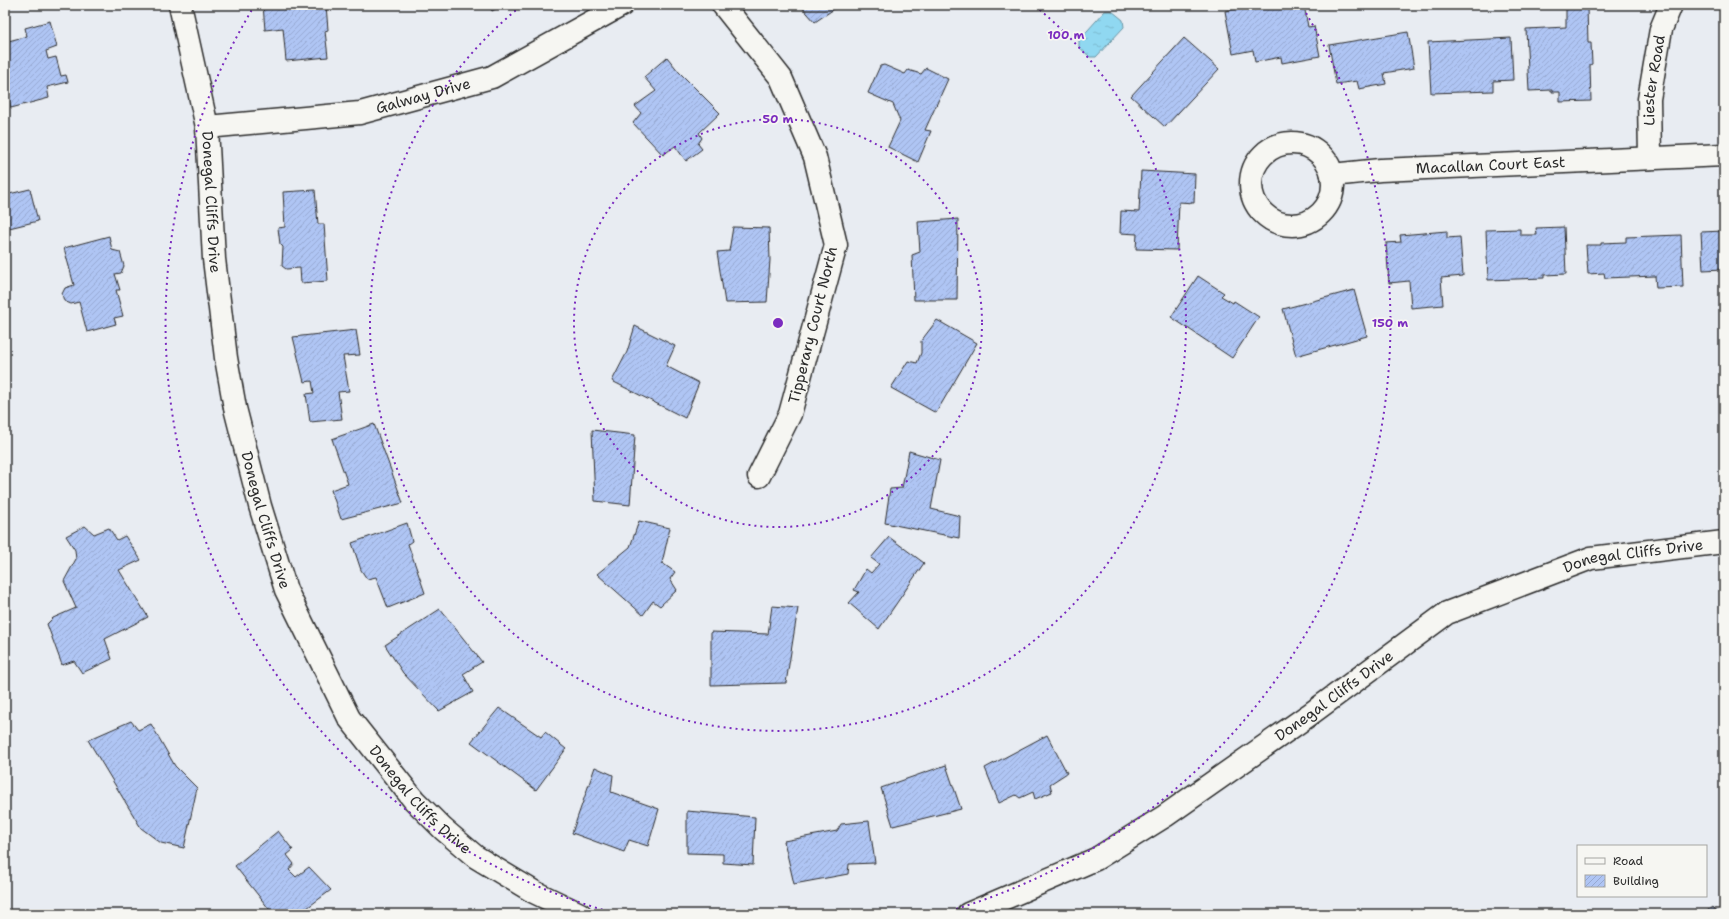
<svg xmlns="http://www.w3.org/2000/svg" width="1729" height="919" viewBox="0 0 1729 919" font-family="'Shantell Sans',sans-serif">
  <defs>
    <pattern id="water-ripples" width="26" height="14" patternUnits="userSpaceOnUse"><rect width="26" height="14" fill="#90d8f1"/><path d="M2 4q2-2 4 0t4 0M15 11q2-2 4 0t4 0" fill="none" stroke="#7cbacf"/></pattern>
    <pattern id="building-hatch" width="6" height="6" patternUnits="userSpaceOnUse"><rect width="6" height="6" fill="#afc5f4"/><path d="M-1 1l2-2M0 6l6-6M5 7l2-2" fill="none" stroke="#97a9d1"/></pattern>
  </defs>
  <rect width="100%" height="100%" fill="#e8ecf2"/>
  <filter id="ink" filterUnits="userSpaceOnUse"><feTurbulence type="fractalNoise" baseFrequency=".025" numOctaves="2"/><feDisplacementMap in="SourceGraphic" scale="8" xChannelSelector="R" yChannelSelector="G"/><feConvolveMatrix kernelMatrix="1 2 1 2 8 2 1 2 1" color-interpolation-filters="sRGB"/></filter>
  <g filter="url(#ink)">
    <!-- water -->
    <path fill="url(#water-ripples)" stroke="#6893a2" d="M1105,11H1112L1123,20L1124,27L1096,57H1090L1079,47V40Z"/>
    <!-- building -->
    <path fill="url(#building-hatch)" stroke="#2b2b2b" d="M263,5H326L328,30L325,31L328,57L286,61L283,28L265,30Z
      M489,5H503L492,11Z
      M800,5H840L815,22Z
      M1257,5H1304L1308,27L1314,26L1320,56L1282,63L1281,57L1255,62L1253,50L1233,54L1225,11Z
      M1587,7L1588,43H1591L1592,64L1590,65L1591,101L1560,102V92H1552V90L1529,91L1526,29L1566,27V8Z
      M50,21L57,47L46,51L48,59L56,57L61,76L66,75L68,82L47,87L49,98L11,108L5,85V42L27,36L25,28Z
      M1408,32L1414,68L1384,73L1386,84L1359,89L1357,81L1336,84L1329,45Z
      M1184,38L1219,69L1165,127L1131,96Z
      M1511,38L1513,80L1493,81V91L1431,93L1428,42Z
      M667,57L679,72L720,113L699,133L702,138L698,144L702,149L686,161L675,146L663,155L633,123L641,113L635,106L656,91L644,77Z
      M884,65L905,74L908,70L921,74L926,68L948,79L925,130L931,131L918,162L888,147L900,121L893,104L868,93L880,66Z
      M1141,171L1195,174L1194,203L1179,202L1177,250L1136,249L1137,234L1120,233L1121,211L1139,212Z
      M30,189L38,221L5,229V195Z
      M315,190L318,224H324L328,281L301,283L300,268L286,269L282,266L283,247L280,244L278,228L285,227L283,192Z
      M958,219L957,300H914L912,255L920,252L918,222Z
      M733,227L769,228L770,260L767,302L725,303L717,252L729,251Z
      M1564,227L1566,274L1544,275V278L1488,280L1486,230L1520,229V235H1537L1536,228Z
      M1447,231V238L1460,237L1463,276L1441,278L1443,305L1411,308L1409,281L1389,283L1386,243L1401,242L1400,235Z
      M1724,231V269L1703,270L1701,232Z
      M1681,235L1683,287L1656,288L1655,276L1605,278L1604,273L1588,274L1586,245H1601V243L1626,242V237Z
      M109,236L112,250L120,252L124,266L121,273L115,274L120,290H116L123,316L114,318L116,324L87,332L79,302L71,304L64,301L62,294L65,288L74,285L64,248Z
      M1198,276L1224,293L1221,296L1233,303L1234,301L1259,317L1232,358L1171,317Z
      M1354,290L1367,336L1296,356L1283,309Z
      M937,320L977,343L936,413L891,388L908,361L917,363L921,353V341Z
      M635,326L675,346L666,366L699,383L685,418L612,381L627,352Z
      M356,330L360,355L343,356L349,391L338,392L342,419L310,422L306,394L314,393L312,381L304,382L293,337Z
      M374,424L403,503L341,519L331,490L348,484L332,439Z
      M592,430L635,435L630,505L595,501Z
      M909,451L940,460L931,509L960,516L959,538L885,523L890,489L902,488Z
      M639,521L670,528L662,563L675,572L670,579L677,590L660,606L653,601L643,615L597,574L630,547Z
      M407,523L412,541L408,544L425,593L388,608L376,577L367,579L361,570L352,543Z
      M85,526L94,534L109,528L117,540L125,536L141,560L119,570L148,617L105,639L112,659L82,673L74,661L62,665L47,624L53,618L76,608L64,581L76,559L75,550L66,536Z
      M889,537L924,563L879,629L849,603L859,592L854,590L866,569L871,573L879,564L871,558Z
      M772,606L798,608L786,683L711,685V632L768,634Z
      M440,609L482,662L463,674L473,692L439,711L403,673L385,645Z
      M499,708L541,737L545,732L566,749L536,790L471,742Z
      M131,721L138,730L151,724L175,766L197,788L184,848L161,843L141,828L88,740Z
      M1047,735L1067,773L1050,784L1052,792L1035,799L1033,792L1020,798L1016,795L999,803L985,768Z
      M946,765L961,809L893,826L881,788Z
      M595,767L613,775L611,792L659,809L648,846L629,840L624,852L572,833Z
      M687,811L755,817L753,865L723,863V854L687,853Z
      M869,821L875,863L849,864L848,874L794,884L784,841L837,831L841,824Z
      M278,831L293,850L287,855L294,864L289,870L296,877L309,867L331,890L299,914H273L235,866Z
      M1712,907L1718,914H1703Z"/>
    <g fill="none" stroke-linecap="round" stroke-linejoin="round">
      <defs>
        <g id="street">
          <path id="s1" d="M180,5L207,127L214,259L226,358L235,408L260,506L286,590L349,718L414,800L443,829L476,857L534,892L580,914"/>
          <path d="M723,5L781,78L815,157L836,245L790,414L759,476"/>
          <path id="s2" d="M207,127L360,113L492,77L622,5"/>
          <circle cx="1292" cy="184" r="41"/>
          <path id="s3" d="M1650,158L1649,99L1661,29L1671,5"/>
          <path id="s4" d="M1332,175L1380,170L1724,155"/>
          <path id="s5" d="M968,914L1096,859L1165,816L1309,715L1447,613L1591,558L1724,542"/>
        </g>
      </defs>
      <!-- street casing -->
      <use href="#street" stroke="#2b2b2b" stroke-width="25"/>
      <!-- street -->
      <use href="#street" stroke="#f6f6f2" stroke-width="22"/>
    </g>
  </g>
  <!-- distance rings -->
  <g fill="none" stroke="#7b2cbf" stroke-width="2" stroke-dasharray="2 4">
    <circle cx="778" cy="323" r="204"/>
    <path d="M1035 6A408 408 0 1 1 521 6"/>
    <path d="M614 913A612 612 0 0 1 253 8M1303 8A612 612 0 0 1 942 913"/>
  </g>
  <g text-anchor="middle" stroke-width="3.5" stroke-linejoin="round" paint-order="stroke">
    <!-- street labels -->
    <g font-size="15" fill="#2b2b2b" stroke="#f6f6f2">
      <text dy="5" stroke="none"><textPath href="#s3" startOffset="78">Liester Road</textPath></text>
      <text dy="5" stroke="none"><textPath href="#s2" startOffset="219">Galway Drive</textPath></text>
      <text dy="5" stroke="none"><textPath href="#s4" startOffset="159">Macallan Court East</textPath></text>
      <text dy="5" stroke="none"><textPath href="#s1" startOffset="200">Donegal Cliffs Drive</textPath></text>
      <text transform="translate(813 325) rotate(-76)" y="5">Tipperary Court North</text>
      <text dy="5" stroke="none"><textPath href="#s1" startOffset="524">Donegal Cliffs Drive</textPath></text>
      <text dy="5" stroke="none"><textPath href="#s5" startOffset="764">Donegal Cliffs Drive</textPath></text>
      <text dy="5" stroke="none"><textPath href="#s5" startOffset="428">Donegal Cliffs Drive</textPath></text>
      <text dy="5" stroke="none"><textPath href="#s1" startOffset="848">Donegal Cliffs Drive</textPath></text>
    </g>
  </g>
  <circle cx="778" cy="323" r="6" fill="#7b2cbf" stroke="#f6f6f2" stroke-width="2"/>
  <g font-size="12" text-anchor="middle" font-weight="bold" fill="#7b2cbf" stroke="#f6f6f2" stroke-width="3.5" stroke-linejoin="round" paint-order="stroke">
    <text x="1066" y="39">100 m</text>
    <text x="778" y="123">50 m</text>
    <text x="1390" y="327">150 m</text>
  </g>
  <!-- margin -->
  <rect width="1729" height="919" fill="none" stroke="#f6f6f2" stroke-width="20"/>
  <rect x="10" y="10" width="1709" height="899" fill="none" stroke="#2b2b2b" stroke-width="1.5" filter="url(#ink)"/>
  <!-- legend -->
  <rect x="1577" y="845" width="130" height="52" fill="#f6f6f2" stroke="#a5a5a2"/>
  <rect x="1585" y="858" width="20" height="6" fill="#f6f6f2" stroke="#a5a5a2"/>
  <text x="1613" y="865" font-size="12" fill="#2b2b2b">Road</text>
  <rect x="1585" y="875" width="20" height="12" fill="url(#building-hatch)" stroke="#a5a5a2"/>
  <text x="1613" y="885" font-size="12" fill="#2b2b2b">Building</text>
</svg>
